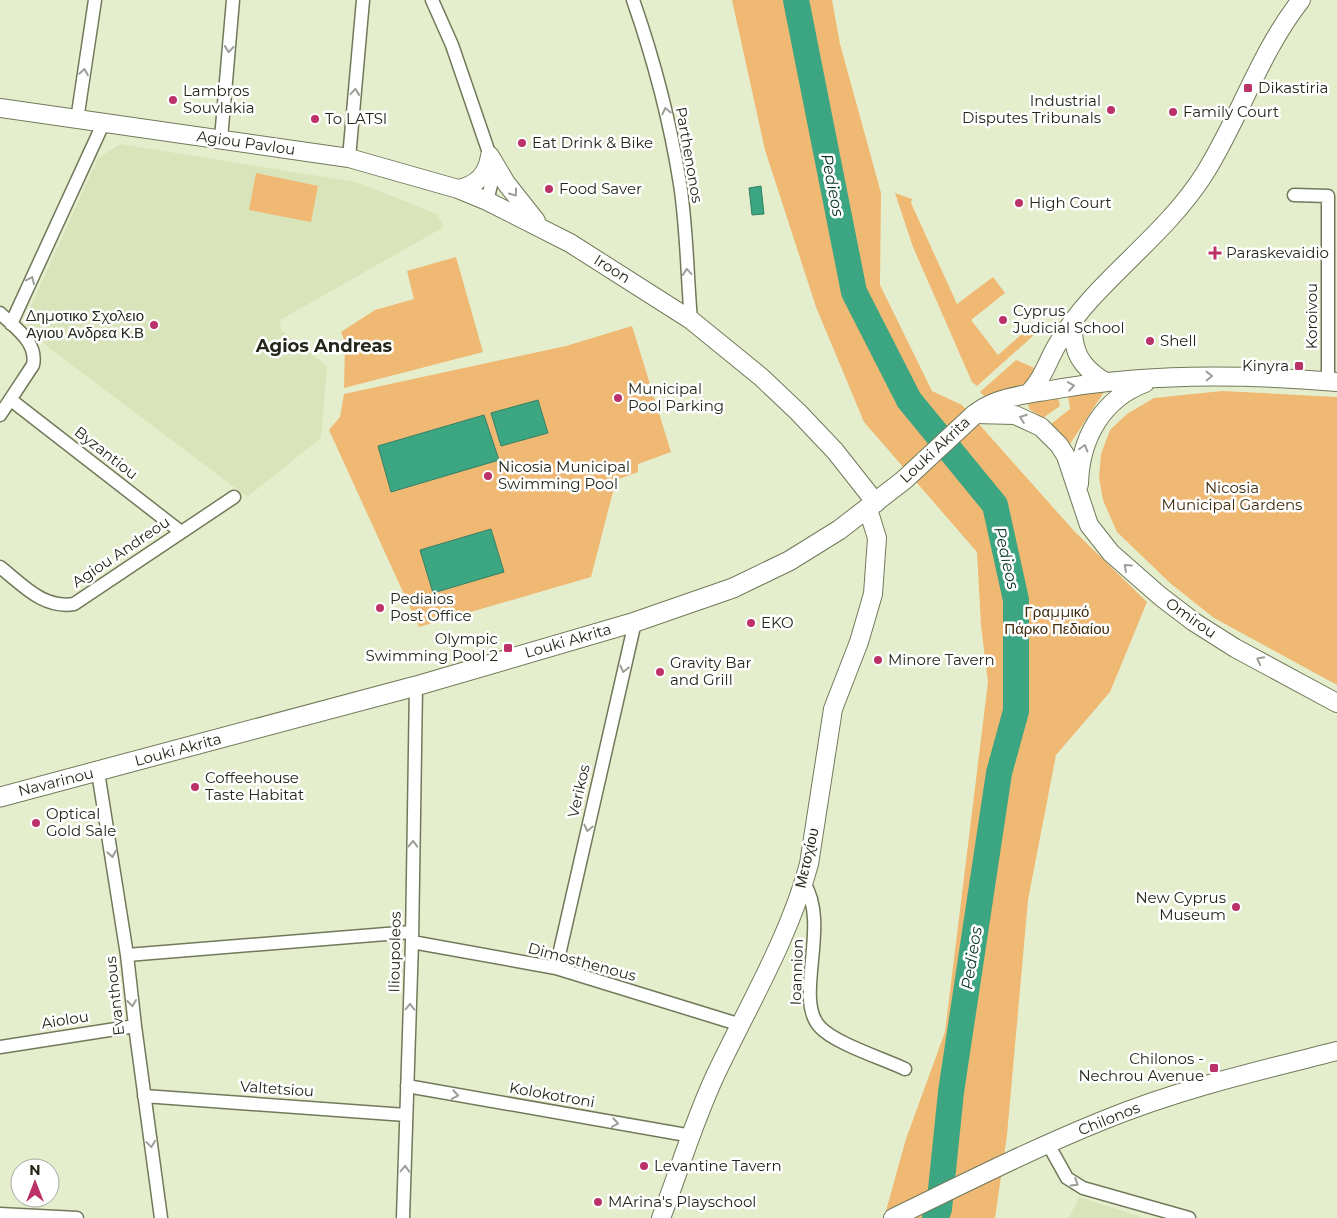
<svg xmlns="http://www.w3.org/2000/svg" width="1337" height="1218" viewBox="0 0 1337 1218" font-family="Montserrat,sans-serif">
  <rect width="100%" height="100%" fill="#e5eecc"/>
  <!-- built -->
  <path fill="#d9e4ba" d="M120,144L356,182L437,214L444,227L280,320L281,330L327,366L321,438L247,497L49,348L32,333L25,319L98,158Z
    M1079,1197L1145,1218H1069Z"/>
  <!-- green -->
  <path fill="#efb873" d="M732,0H832L840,44L881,193L880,285L932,391L962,405L1075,532L1147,602L1110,692L1056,755L1028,900L1007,1135L995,1218H884L906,1139L945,1032L988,682L981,625L977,552L864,422L816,307L765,150Z
    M256,173L318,186L311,222L249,210Z
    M895,193L912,199L911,203L957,304L993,277L1005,293L971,320L998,355L1037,321L1043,327L977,386L972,382L913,247Z
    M456,257L483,352L344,388L345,342L341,332L375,310L414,299L407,271Z
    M632,326L671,452L638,464V472L616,480L591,577L419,627L329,430L340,417L344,394L566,346Z
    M1016,360L1037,369C1024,390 1007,393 984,396L980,392Z
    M1102,389L1104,392L1068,447L1051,424L1070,409L1068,395Z
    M1222,391L1337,397V685L1214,618L1170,583L1117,532L1103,500L1099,477L1101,454L1110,430L1127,414L1154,398Z
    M1058,397L1060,406L1043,418L1029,409L1028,402Z"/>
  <!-- water -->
  <path fill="#3ca682" stroke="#358063" d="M761,186L764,214L752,215L749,188Z
    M538,400L548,433L501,446L491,413Z
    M484,415L499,460L391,492L378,446Z
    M491,529L504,572L433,593L420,550Z"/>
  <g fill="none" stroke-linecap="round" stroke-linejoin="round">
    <!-- river -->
    <path stroke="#3ca682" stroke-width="26" d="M796,0L854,292L909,400L995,505L1016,600V711L999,773L951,1092L939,1209L935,1218"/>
    <defs>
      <path id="street" d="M432,0L452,45L488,150L493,177L487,201
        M633,0C654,60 670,121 680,184C687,229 687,275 691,320
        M77,120L95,0
        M221,139L233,0
        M349,158L363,0
        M1294,195L1328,196V381
        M0,313C14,327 38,342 33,365L0,415
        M11,324L103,124
        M11,400L181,532
        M0,567C23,585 43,609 74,604L234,497
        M98,772L127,955L135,1026L161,1218
        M804,883C831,925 793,999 820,1027C834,1043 884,1059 905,1069
        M412,942L556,968L741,1025
        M127,955L411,932
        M556,968L635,622
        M0,1047L135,1026
        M407,1086L692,1136
        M144,1096L406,1115
        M1048,1144L1067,1178L1083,1188L1189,1218
        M0,1214L77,1218
        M403,1218L412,942L416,686"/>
      <path id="secondary" d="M0,108L349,158L458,189L487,201L570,243L691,320L761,377L798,412L835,451L876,503
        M490,156L506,183L536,221
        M458,189C477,185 487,175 490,156
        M1073,324C1072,352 1081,367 1105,382
        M1028,394C1044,377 1046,364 1057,345C1066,330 1079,312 1091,299C1129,257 1174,222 1205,173C1240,117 1260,52 1301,0
        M977,412C997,398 1021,395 1045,391C1142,373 1240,374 1337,382
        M975,414L1015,415L1041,427L1059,445L1066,456L1089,525L1111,553L1160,596L1194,622L1235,648L1337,703
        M1079,484C1080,439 1102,399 1145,383
        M661,1218C679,1171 694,1121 715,1076C748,1006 789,938 809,864L833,709L859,642L873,594L877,538L868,509
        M893,1218C963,1184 1032,1149 1104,1120C1179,1089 1258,1071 1337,1051"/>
      <path id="primary" d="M0,797L416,686L635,622L733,588L789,561L839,530L904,480L975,414"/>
    </defs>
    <!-- street casing -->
    <use href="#street" stroke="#71795a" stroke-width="15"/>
    <!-- secondary casing -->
    <use href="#secondary" stroke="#71795a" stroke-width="20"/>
    <!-- primary casing -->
    <use href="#primary" stroke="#71795a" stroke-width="21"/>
    <!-- street -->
    <use href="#street" stroke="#fff" stroke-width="12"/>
    <!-- secondary -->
    <use href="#secondary" stroke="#fff" stroke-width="18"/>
    <!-- primary -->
    <use href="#primary" stroke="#fff" stroke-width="19"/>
  </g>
  <!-- one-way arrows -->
  <defs><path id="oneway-chevron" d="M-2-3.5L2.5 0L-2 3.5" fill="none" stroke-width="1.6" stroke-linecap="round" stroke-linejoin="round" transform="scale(1.25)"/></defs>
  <g stroke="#9c9e98">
    <use href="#oneway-chevron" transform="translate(229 49) rotate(95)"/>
    <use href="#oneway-chevron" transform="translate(84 72) rotate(-81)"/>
    <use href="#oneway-chevron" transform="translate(355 92) rotate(-85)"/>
    <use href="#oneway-chevron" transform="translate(666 111) rotate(-103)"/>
    <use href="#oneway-chevron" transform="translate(514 193) rotate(54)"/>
    <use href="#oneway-chevron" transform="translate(687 272) rotate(-95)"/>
    <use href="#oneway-chevron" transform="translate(31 280) rotate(-65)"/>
    <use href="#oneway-chevron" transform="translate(1209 376) rotate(-1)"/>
    <use href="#oneway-chevron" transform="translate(1071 386) rotate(-8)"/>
    <use href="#oneway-chevron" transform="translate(1023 418) rotate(-160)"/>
    <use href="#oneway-chevron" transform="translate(1084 448) rotate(-74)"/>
    <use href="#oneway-chevron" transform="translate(1127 567) rotate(-138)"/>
    <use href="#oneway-chevron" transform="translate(1260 660) rotate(-153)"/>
    <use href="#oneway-chevron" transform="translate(624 669) rotate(103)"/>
    <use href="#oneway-chevron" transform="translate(588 828) rotate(103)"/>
    <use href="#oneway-chevron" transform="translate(413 844) rotate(-89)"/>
    <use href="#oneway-chevron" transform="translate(112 854) rotate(81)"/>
    <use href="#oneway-chevron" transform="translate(132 1003) rotate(84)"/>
    <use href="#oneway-chevron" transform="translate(410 1007) rotate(-88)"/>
    <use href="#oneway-chevron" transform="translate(455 1095) rotate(10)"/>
    <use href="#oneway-chevron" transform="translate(615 1123) rotate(10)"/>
    <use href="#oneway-chevron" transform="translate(151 1144) rotate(82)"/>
    <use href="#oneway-chevron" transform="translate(405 1169) rotate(-88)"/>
    <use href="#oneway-chevron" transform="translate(1075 1183) rotate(32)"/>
  </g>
  <!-- markers -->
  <g fill="#bc3168" stroke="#fff" stroke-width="2">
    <rect x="1243" y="83" width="10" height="10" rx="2.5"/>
    <circle cx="173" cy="100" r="5"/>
    <circle cx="1111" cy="110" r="5"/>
    <circle cx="1173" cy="112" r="5"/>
    <circle cx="315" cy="119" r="5"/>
    <circle cx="522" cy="143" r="5"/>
    <circle cx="549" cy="189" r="5"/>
    <circle cx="1019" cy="203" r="5"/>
    <path d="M1212.5 245.5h5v5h5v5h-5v5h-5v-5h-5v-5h5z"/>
    <circle cx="1003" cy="320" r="5"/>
    <circle cx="154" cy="325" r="5"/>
    <circle cx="1150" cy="341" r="5"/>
    <rect x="1294" y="361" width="10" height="10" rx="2.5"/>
    <circle cx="618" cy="398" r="5"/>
    <circle cx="488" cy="476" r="5"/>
    <circle cx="380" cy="608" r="5"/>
    <circle cx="751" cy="623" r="5"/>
    <rect x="503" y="643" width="10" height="10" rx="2.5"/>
    <circle cx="878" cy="660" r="5"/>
    <circle cx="660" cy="672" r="5"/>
    <circle cx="195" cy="787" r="5"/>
    <circle cx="36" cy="823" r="5"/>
    <circle cx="1236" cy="907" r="5"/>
    <rect x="1209" y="1063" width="10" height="10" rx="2.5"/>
    <circle cx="644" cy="1166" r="5"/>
    <circle cx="598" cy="1202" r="5"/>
  </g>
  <g text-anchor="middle" stroke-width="5" stroke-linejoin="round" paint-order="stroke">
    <!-- poi labels -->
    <g font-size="15" fill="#24271a" stroke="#fff" text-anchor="start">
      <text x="1258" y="93">Dikastiria</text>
      <text x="183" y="96">Lambros<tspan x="183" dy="17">Souvlakia</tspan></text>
      <text x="1101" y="106" text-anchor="end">Industrial<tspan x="1101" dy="17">Disputes Tribunals</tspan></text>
      <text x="1183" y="117">Family Court</text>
      <text x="325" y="124">To LATSI</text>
      <text x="532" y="148">Eat Drink &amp; Bike</text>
      <text x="559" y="194">Food Saver</text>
      <text x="1029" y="208">High Court</text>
      <text x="1226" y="258">Paraskevaidio</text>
      <text x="1013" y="316">Cyprus<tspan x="1013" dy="17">Judicial School</tspan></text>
      <text x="144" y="321" text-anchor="end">Δημοτικο Σχολειο<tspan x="144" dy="17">Αγιου Ανδρεα Κ.Β</tspan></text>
      <text x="1160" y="346">Shell</text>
      <text x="1289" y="371" text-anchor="end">Kinyra</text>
      <text x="628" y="394">Municipal<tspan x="628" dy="17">Pool Parking</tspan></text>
      <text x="498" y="472">Nicosia Municipal<tspan x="498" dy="17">Swimming Pool</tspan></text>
      <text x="390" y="604">Pediaios<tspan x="390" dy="17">Post Office</tspan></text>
      <text x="761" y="628">EKO</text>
      <text x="498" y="644" text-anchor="end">Olympic<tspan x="498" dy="17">Swimming Pool 2</tspan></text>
      <text x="888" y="665">Minore Tavern</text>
      <text x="670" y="668">Gravity Bar<tspan x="670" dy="17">and Grill</tspan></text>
      <text x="205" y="783">Coffeehouse<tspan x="205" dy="17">Taste Habitat</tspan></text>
      <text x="46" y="819">Optical<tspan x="46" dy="17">Gold Sale</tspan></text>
      <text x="1226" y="903" text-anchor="end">New Cyprus<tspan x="1226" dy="17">Museum</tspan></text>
      <text x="1204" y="1064" text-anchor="end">Chilonos -<tspan x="1204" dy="17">Nechrou Avenue</tspan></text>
      <text x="654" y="1171">Levantine Tavern</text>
      <text x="608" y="1207">MArina's Playschool</text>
    </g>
    <!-- street labels -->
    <g font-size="15" fill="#24271a" stroke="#fff">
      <text transform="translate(246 143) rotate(8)" y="5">Agiou Pavlou</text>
      <text transform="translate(689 155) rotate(80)" y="5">Parthenonos</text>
      <text transform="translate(612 269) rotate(32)" y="5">Iroon</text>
      <text transform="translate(1312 316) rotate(-90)" y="5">Koroivou</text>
      <text transform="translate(935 450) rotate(-43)" y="5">Louki Akrita</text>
      <text transform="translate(106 453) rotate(38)" y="5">Byzantiou</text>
      <text transform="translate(121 552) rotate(-34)" y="5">Agiou Andreou</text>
      <text transform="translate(1191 618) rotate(35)" y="5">Omirou</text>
      <text transform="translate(568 641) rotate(-16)" y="5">Louki Akrita</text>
      <text transform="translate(178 750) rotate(-15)" y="5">Louki Akrita</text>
      <text transform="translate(56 782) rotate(-14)" y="5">Navarinou</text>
      <text transform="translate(579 791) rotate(-77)" y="5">Verikos</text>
      <text transform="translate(807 858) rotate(-77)" y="5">Μετοχίου</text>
      <text transform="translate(395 952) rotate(-89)" y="5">Ilioupoleos</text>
      <text transform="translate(582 962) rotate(15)" y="5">Dimosthenous</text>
      <text transform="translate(797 972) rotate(-88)" y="5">Ioannion</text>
      <text transform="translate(115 996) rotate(-96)" y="5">Evanthous</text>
      <text transform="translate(65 1020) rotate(-9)" y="5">Aiolou</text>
      <text transform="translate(277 1089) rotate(4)" y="5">Valtetsiou</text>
      <text transform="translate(552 1095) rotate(10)" y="5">Kolokotroni</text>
      <text transform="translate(1109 1119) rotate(-22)" y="5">Chilonos</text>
    </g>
    <!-- park labels -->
    <g font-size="15" fill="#422b0b" stroke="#fff">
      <text x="1232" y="493">Nicosia<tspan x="1232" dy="17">Municipal Gardens</tspan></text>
      <text x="1057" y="617">Γραμμικό<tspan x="1057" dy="17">Πάρκο Πεδιαίου</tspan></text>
    </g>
    <!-- water labels -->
    <g font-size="16" font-style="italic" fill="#033324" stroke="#fff">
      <text transform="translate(833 185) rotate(79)" y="6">Pedieos</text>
      <text transform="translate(1007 558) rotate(77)" y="6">Pedieos</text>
      <text transform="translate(971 958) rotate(-81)" y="6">Pedieos</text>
    </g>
    <!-- quarter labels -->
    <g font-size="18" font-weight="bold" fill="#24271a" stroke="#fff">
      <text x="324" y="352">Agios Andreas</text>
    </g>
  </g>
  <!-- north arrow -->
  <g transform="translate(35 1183)"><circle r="24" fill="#ffffff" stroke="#a7a9a3"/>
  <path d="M0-4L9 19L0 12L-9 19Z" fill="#bc3168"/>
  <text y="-8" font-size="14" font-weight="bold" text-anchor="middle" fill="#24271a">N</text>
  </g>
</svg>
